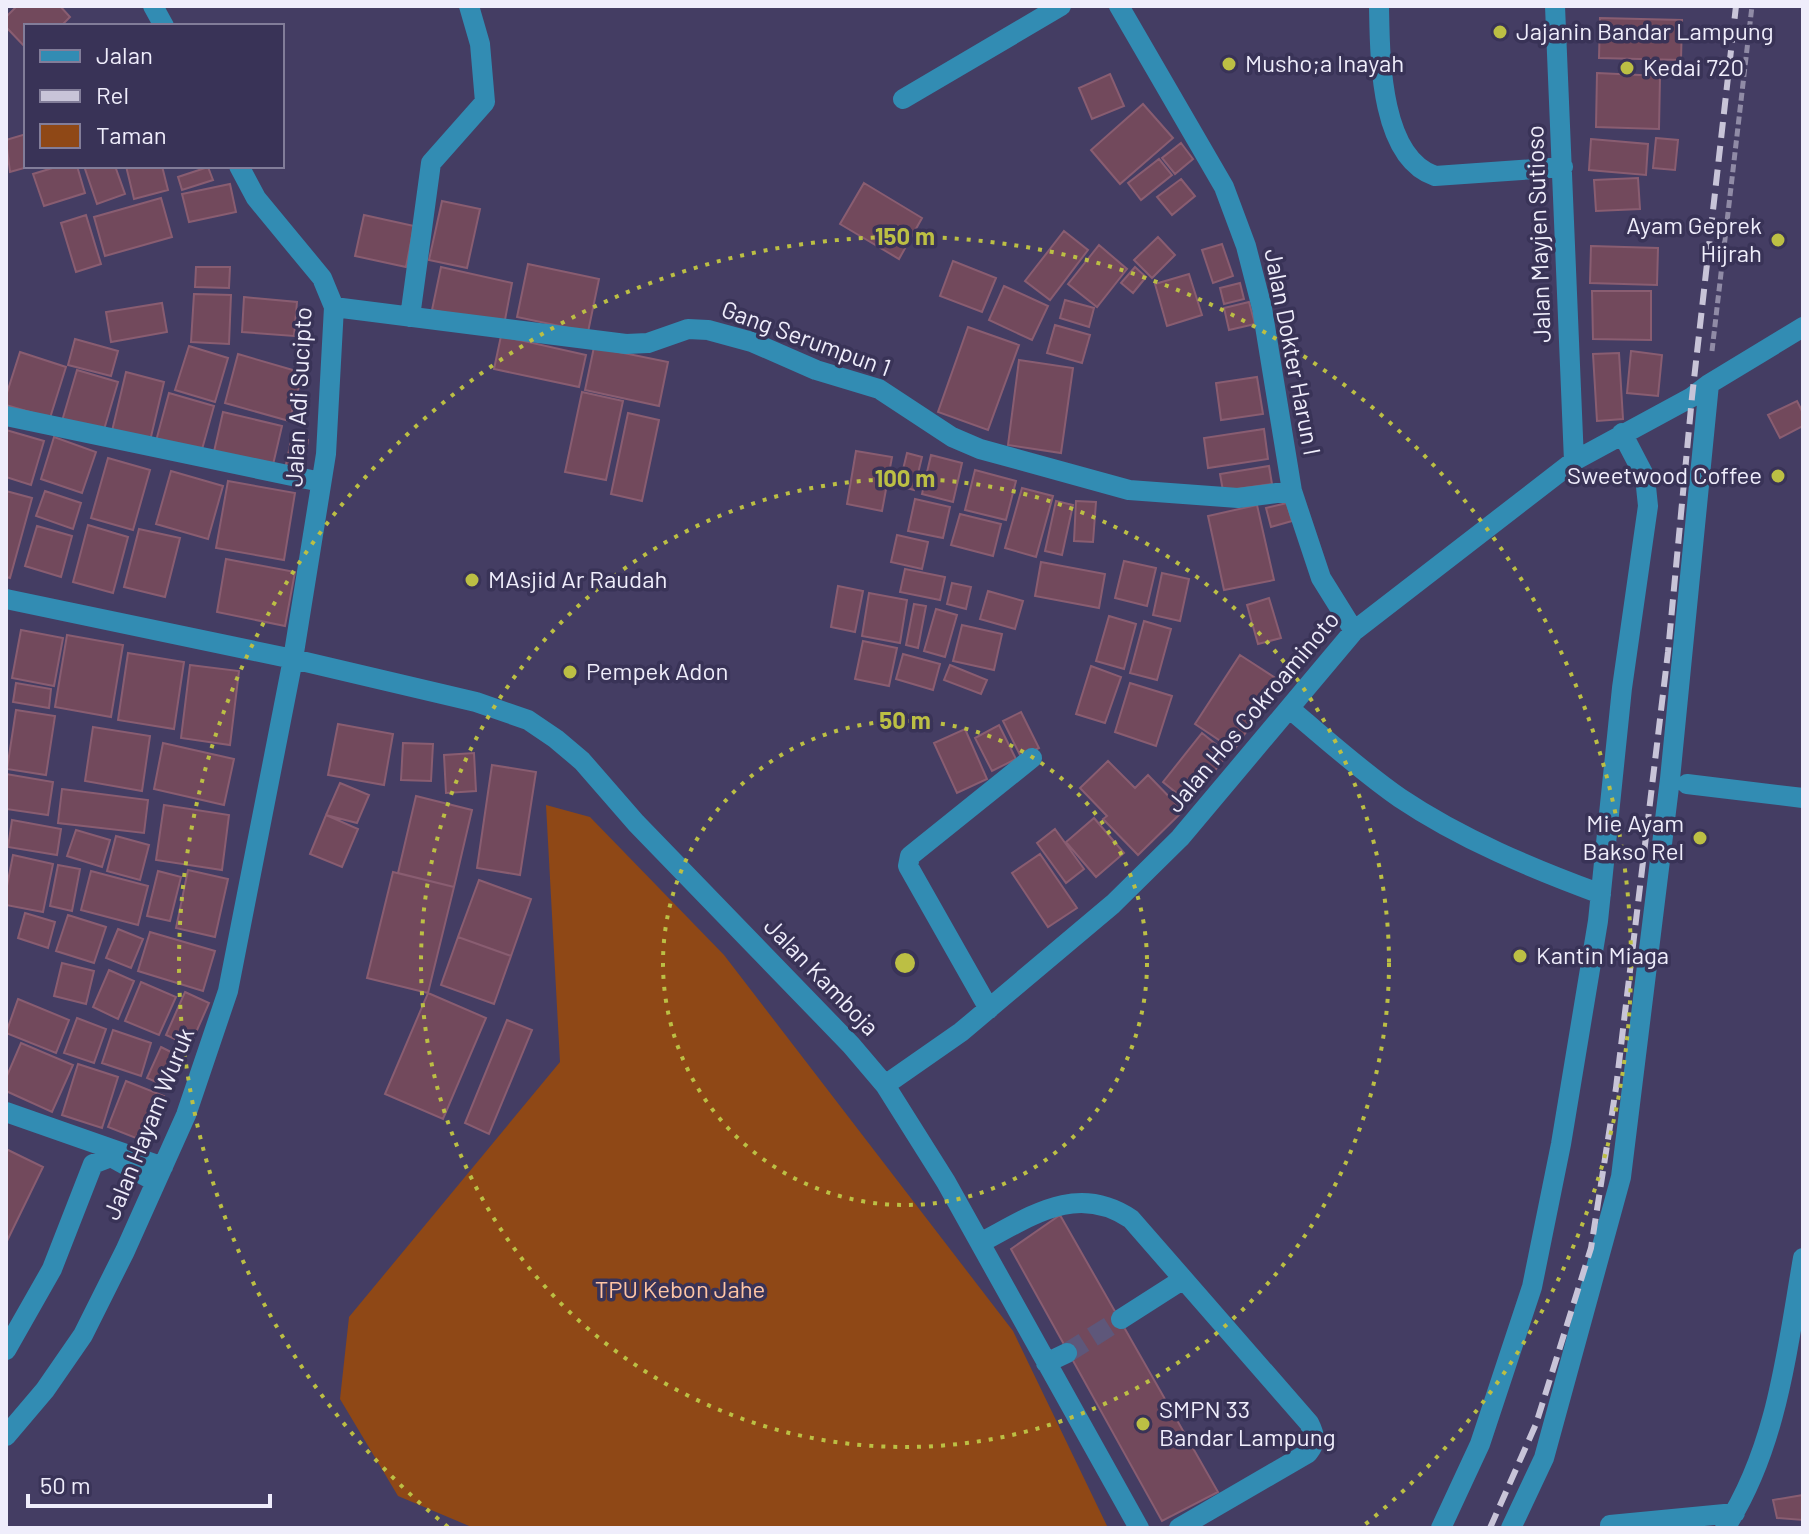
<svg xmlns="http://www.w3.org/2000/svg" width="1809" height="1534" viewBox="0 0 1809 1534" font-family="Barlow,sans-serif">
  <rect width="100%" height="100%" fill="#443d63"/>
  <!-- green -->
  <path fill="#8f4816" d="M546,805L590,817L724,955L1013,1331L1108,1528H474L398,1496L340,1399L349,1317L560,1062Z"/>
  <!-- building -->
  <path fill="#72495c" stroke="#895d71" stroke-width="2" d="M17,6H60L70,17L61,26H26V48L6,27V17Z
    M1600,18L1682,20L1681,60L1599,58Z
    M1597,73L1660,76L1659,129L1596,127Z
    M1110,74L1124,106L1092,119L1079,88Z
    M1143,104L1173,138L1120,184L1091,150Z
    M26,134V166H31L10,172L6,140Z
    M1656,138L1678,140L1675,170L1653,168Z
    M1591,139L1648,144L1646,175L1589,170Z
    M1181,143L1193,159L1175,174L1162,158Z
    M1159,159L1172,175L1141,200L1128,183Z
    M59,166H77L85,193L44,206L33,174Z
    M84,166H115L125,194L97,204Z
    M126,166H162L168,190L134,199Z
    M208,167L213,180L182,190L178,177Z
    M1638,178L1640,209L1596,211L1594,180Z
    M1181,179L1195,196L1172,215L1157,197Z
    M864,183L922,218L899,259L840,224Z
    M230,184L236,212L189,222L182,194Z
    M161,198L172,237L105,256L94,217Z
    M442,201L480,209L467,268L429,260Z
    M86,215L101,264L76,272L61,223Z
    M364,215L414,226L406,267L355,256Z
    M1064,231L1088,250L1050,300L1025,281Z
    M1158,237L1175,255L1152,278L1134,260Z
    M1222,244L1233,276L1213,283L1202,250Z
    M1099,245L1127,269L1097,307L1068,284Z
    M1591,246L1658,248L1657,285L1590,283Z
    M953,261L996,278L982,312L940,296Z
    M528,264L599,279L588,332L517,317Z
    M196,267H230L229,288L195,287Z
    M441,267L512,283L504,325L432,310Z
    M1135,267L1146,277L1133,293L1121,283Z
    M1189,274L1202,315L1167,326L1155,284Z
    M1240,283L1244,299L1224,304L1220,288Z
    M1004,286L1048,306L1032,340L989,320Z
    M1592,291H1651V340L1593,339Z
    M194,294L231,295L229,344L191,342Z
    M244,297L297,302L294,336L242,332Z
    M1065,300L1094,308L1089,327L1060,318Z
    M1249,302L1255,324L1229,330L1224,308Z
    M162,303L167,332L111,342L106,312Z
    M1055,325L1090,335L1082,363L1047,353Z
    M968,327L1019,345L988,430L938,412Z
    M501,336L586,355L579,387L494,369Z
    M75,339L118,351L111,376L68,365Z
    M189,346L228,358L215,402L175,390Z
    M594,347L668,362L659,406L585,390Z
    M1631,351L1662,355L1658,396L1627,393Z
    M20,352L66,367L50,418L6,405V396Z
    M1619,353L1623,419L1597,421L1593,354Z
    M238,354L303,373L289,421L225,403Z
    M1019,360L1073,368L1061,453L1008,445Z
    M77,370L118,382L103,433L62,421Z
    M126,372L164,382L150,441L112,431Z
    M1257,377L1263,414L1221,420L1216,383Z
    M582,392L623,401L606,480L565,472Z
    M169,393L214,406L201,453L156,441Z
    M1797,401L1803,413V426L1780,438L1768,415Z
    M223,412L282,426L272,469L213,456Z
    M628,413L659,420L642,501L611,494Z
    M1264,429L1268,459L1208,468L1204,438Z
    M6,430L44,441L31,485L6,477Z
    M292,436L308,440L302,473L285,469Z
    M54,437L96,452L82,493L41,479Z
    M856,451L892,457L882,511L847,504Z
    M907,453L922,457L914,490L899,486Z
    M931,455L962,463L953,502L922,494Z
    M108,458L150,470L133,530L91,518Z
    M1269,466L1272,484L1223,491L1220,474Z
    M975,470L1016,481L1006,520L965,510Z
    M171,471L223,486L208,539L156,524Z
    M228,481L295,493L284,560L216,548Z
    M1022,488L1053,496L1036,557L1005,548Z
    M6,491L32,498L10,578L6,577Z
    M45,491L81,503L73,529L36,516Z
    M915,499L950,507L943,538L908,531Z
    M1056,501L1073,505L1062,555L1045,551Z
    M1076,501L1096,502L1093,542L1074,541Z
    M1287,503L1292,521L1271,527L1266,508Z
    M1257,505L1274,580L1224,590L1208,516Z
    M960,514L1001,524L993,556L951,545Z
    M88,525L128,537L113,593L73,582Z
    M37,526L72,536L61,577L25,566Z
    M139,529L180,538L165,597L124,587Z
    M897,535L928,542L922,569L891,562Z
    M226,559L295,572L285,626L217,612Z
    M1124,561L1156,568L1147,606L1115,598Z
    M1041,562L1105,574L1099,608L1035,596Z
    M905,569L945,577L940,600L900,592Z
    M1162,573L1189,579L1180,621L1153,615Z
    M952,583L971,587L966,609L947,604Z
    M838,586L863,591L855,632L831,627Z
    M988,591L1023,601L1015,629L980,619Z
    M869,593L907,600L900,643L862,636Z
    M1269,598L1281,638L1258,644L1247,605Z
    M914,604L926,606L918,648L906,645Z
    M936,609L957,615L945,657L924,651Z
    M1109,616L1136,624L1124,669L1096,661Z
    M1144,621L1171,629L1157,680L1130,673Z
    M962,625L1002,634L994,670L953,661Z
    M21,630L63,638L54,686L12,678Z
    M67,635L123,645L111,717L55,707Z
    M863,641L897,648L889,686L855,679Z
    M128,653L184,662L174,729L118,720Z
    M903,654L940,664L933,690L896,679Z
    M1240,655L1280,681L1234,750L1195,724Z
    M190,665L239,671L230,745L181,738Z
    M950,665L987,680L981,694L944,680Z
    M1091,666L1121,677L1105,723L1076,714Z
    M16,683L51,689L49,708L13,702Z
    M1130,683L1172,696L1156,746L1115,732Z
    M16,710L55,716L46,775L7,769Z
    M1021,712L1039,748L1021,757L1003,721Z
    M338,724L393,734L384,785L328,775Z
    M999,725L1016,759L992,771L975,738Z
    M93,727L150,736L142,791L85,781Z
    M965,729L987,779L957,793L934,743Z
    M1202,733L1228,754L1189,803L1163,782Z
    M163,743L234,759L224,805L154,789Z
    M403,743L433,744L431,781L401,780Z
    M474,753L476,791L446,793L444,755Z
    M1108,761L1135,788L1148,775L1183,811L1138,855L1103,819L1107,816L1080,788Z
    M492,765L536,772L520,875L477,868Z
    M6,774L53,782L48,815L6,809Z
    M340,783L369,795L357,823L326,815Z
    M62,789L148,800L144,833L58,823Z
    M416,796L472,810L454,887L398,873Z
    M164,805L229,815L222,870L156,860Z
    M326,815L358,829L342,867L310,854Z
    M1094,818L1124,853L1096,877L1066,842Z
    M12,820L61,829L57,855L8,847Z
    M1055,829L1084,869L1066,883L1037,843Z
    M76,830L110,840L102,867L67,856Z
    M116,836L149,845L140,880L107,871Z
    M1040,854L1077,908L1048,927L1012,873Z
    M13,855L53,864L43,912L6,905V891Z
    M58,865L80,869L72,911L50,906Z
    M188,870L228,879L215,937L176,928Z
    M91,871L148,886L138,925L81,910Z
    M158,871L181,877L170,921L147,916Z
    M393,872L454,887L428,993L367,978Z
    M479,880L531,899L511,956L458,937Z
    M25,913L55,922L48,948L18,938Z
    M68,915L106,927L94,963L56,951Z
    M118,929L143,939L131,968L106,958Z
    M150,932L215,951L203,991L138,971Z
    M458,937L511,956L494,1004L441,985Z
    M62,963L94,971L86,1004L54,996Z
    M109,970L134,981L118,1019L93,1007Z
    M141,982L176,997L159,1035L125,1021Z
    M185,992L209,1003L190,1046L166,1035Z
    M428,993L486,1018L443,1119L385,1094Z
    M18,999L69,1020L56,1053L6,1033Z
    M77,1018L106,1029L94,1063L64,1053Z
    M507,1020L532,1030L489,1134L465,1123Z
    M113,1030L151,1043L141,1076L102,1063Z
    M21,1043L73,1065L52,1112L6,1091V1078Z
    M161,1047L183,1058L170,1088L147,1078Z
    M78,1064L118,1077L102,1128L62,1115Z
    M126,1081L164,1096L146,1142L108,1127Z
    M6,1149L43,1167L6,1243Z
    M1060,1215L1218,1492L1162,1521L1011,1249Z
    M1803,1495V1520L1777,1518L1773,1500Z"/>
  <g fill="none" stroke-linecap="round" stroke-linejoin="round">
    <!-- minor-tunnel -->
    <path stroke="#5e577a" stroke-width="20" stroke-dasharray="20 10" stroke-linecap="butt" d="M1067,1353L1121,1319"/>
    <!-- path -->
    <path stroke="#908ba6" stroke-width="5" stroke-dasharray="8 4" stroke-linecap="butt" d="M1712,351L1752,6"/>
    <!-- minor -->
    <path stroke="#328cb3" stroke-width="20" d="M153,6L164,26
      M1119,6L1224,187L1246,246L1262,308L1292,491L1321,578L1354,631
      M1379,6C1380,54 1379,157 1435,176L1563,167
      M1555,6L1574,461
      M903,99L1061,6
      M334,307L626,344L648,343L688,329L708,330L752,342L816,370L879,389L952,437L980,449L1129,490L1238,498L1292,491
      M410,317L431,163L485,102L480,44L469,6
      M6,416L321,482
      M6,599L293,659L476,702L528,720L556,739L582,761L636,823L851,1045L885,1085L946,1182L1139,1528
      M1290,709C1326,739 1361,771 1400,798C1461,839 1533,869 1601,894
      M1687,784L1803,798
      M989,1009L908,866L910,856L1032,758
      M885,1085L961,1032L1113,904L1180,838L1354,631L1574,461L1692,397L1709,384L1803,327
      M6,1112L163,1167
      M980,1243C1030,1217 1076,1182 1131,1219L1309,1423C1315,1435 1317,1442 1308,1453L1179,1528
      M1121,1319L1182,1280
      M6,1350L52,1269L93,1164L111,1157L156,1182
      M1046,1363L1067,1353
      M6,1436L45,1390L83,1335L125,1251L186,1115L228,991L293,659L326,454L334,307L322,278L256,198L239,166
      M1610,1525L1735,1513
      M1441,1528L1480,1444L1532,1287L1561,1144L1598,921L1622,688L1648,506L1645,477L1622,433
      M1511,1528L1544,1458L1621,1177L1670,779L1709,384
      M1725,1528C1777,1448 1787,1350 1803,1258"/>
    <!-- rail -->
    <path stroke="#c8c4d8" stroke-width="6" stroke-dasharray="16 8" stroke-linecap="butt" d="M1490,1528L1536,1424L1591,1248L1616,1088L1668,652L1692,397L1736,6"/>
  </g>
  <!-- distance rings -->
  <g fill="none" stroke="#bcbf44" stroke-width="4" stroke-dasharray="4 8">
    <circle cx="905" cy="963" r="242"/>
    <circle cx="905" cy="963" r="484"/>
    <path d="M448 1527A726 726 0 1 1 1362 1527"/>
  </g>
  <!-- markers -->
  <g fill="#bcbf44" stroke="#393357" stroke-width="3">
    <circle cx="1500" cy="32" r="8"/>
    <circle cx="1229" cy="64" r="8"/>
    <circle cx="1627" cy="68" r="8"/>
    <circle cx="1778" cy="240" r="8"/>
    <circle cx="1778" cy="476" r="8"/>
    <circle cx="472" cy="580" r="8"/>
    <circle cx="570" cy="672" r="8"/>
    <circle cx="1700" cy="838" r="8"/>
    <circle cx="1520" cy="956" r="8"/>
    <circle cx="1143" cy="1424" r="8"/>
  </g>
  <g text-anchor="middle" stroke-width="7" stroke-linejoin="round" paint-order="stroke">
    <!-- poi labels -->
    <g font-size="24" fill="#efedfb" stroke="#393357" text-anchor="start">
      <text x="1516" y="40">Jajanin Bandar Lampung</text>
      <text x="1245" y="72">Musho;a Inayah</text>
      <text x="1643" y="76">Kedai 720</text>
      <text x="1762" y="234" text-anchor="end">Ayam Geprek<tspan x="1762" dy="28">Hijrah</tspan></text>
      <text x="1762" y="484" text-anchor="end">Sweetwood Coffee</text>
      <text x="488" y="588">MAsjid Ar Raudah</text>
      <text x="586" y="680">Pempek Adon</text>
      <text x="1684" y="832" text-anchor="end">Mie Ayam<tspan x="1684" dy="28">Bakso Rel</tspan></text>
      <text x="1536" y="964">Kantin Miaga</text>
      <text x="1159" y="1418">SMPN 33<tspan x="1159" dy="28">Bandar Lampung</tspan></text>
    </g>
    <!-- street labels -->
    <g font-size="24" fill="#efedfb" stroke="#393357">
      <text transform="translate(1539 234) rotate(-92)" y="8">Jalan Mayjen Sutioso</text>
      <text transform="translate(806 339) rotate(20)" y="8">Gang Serumpun 1</text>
      <text transform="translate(1292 352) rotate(79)" y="8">Jalan Dokter Harun I</text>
      <text transform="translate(299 397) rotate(-87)" y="8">Jalan Adi Sucipto</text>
      <text transform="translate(1253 712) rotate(-50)" y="8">Jalan Hos Cokroaminoto</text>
      <text transform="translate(821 977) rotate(46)" y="8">Jalan Kamboja</text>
      <text transform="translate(149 1124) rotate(-68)" y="8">Jalan Hayam Wuruk</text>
    </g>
    <!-- park labels -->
    <g font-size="24" fill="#ffc5a5" stroke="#393357">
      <text x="680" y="1298">TPU Kebon Jahe</text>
    </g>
  </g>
  <circle cx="905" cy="963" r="12" fill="#bcbf44" stroke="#393357" stroke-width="4"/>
  <g font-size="24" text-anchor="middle" font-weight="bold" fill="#bcbf44" stroke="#393357" stroke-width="7" stroke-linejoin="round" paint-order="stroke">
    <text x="905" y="245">150 m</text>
    <text x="905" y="487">100 m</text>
    <text x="905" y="729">50 m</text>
  </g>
  <!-- border -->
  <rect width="1809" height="1534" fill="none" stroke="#efedfb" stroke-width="16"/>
  <!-- legend -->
  <rect x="24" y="24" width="260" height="144" fill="#393357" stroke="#827d99" stroke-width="2"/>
  <rect x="40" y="50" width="40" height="12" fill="#328cb3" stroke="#827d99" stroke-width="2"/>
  <text x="96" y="64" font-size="24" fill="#efedfb">Jalan</text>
  <rect x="40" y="90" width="40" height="12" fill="#c8c4d8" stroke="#827d99" stroke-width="2"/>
  <text x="96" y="104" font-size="24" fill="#efedfb">Rel</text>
  <rect x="40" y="124" width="40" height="24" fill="#8f4816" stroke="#827d99" stroke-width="2"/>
  <text x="96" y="144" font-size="24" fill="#efedfb">Taman</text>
  <!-- scale -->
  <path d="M28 1494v12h242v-12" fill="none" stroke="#efedfb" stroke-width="4"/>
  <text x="40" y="1494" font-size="24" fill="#efedfb" stroke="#393357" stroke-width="6" paint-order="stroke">50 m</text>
</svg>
